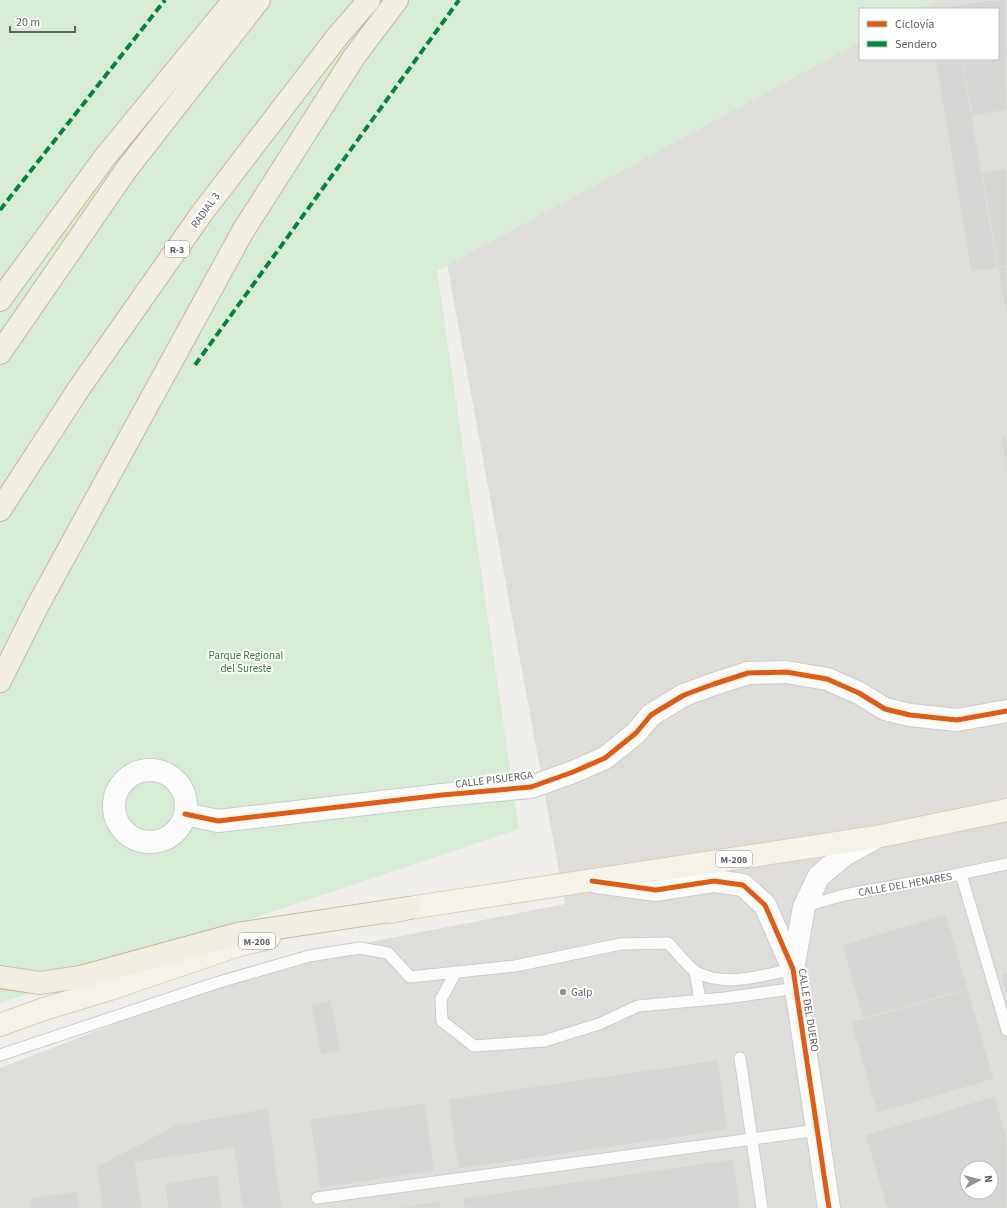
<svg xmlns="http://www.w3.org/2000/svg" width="1007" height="1208" viewBox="0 0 1007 1208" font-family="'Source Sans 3',sans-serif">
  <rect width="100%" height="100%" fill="#efeeea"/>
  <!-- industrial -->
  <path fill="#dfddda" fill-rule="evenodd" d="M909,0H1007V1208H0V1068L283,959L565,904L445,253L860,27V59H998V9H892ZM967,1168H991V1192H967Z"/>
  <!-- green -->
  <path fill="#d8ebd6" d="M0,0H937L920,9H860V42L437,271L519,829L0,1003Z"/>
  <!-- building -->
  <path fill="#d6d5d3" stroke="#deddd9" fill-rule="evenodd" d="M988,0H1006L1007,110L972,116L962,59H998V9H954L953,6Z
    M935,59H962L998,268L971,272Z
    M1007,168V266L998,268L982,172Z
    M1007,266V320L998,268Z
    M1007,436V475L1001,437Z
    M946,914L968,989L863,1019L842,945Z
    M1007,972V996L1001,974Z
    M968,989L994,1079L877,1113L851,1022Z
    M331,1000L341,1051L321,1055L311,1004Z
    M718,1060L728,1130L458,1169L448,1099Z
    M995,1096L1007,1139V1208H887L865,1135ZM967,1168H991V1192H967Z
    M425,1103L435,1171L320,1188L310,1119Z
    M268,1108L282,1208H242L234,1148L135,1162L142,1208H102L96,1167L176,1125Z
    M733,1159L740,1208H464L463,1198Z
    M218,1175L222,1208H168L165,1183Z
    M78,1191L80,1208H31L30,1198Z
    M440,1201L441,1208H393Z"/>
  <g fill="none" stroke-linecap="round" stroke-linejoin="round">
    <defs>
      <path id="lane" d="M961,874L1007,1030
        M805,906L844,895L950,876L1007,864
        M695,971L700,1000
        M456,972L441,999L442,1021L474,1046L544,1041L599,1024L638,1006L725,998L797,988
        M0,1055L216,983L309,956L360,948L388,953L410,977L515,966L621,944L668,943C675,950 689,968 696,972C726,988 763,975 793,969
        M740,1058L762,1208
        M317,1198L818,1130"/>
      <path id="street" d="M114 806a36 36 0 1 1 72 0a36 36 0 1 1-72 0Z
        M185,814L218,821L442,795L531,787L573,772L605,758L636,733L651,715L684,695L714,684L748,673L786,672L827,679L859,693L885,709L910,715L957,720L1007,711
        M597,882L656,890L714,881L743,885L765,905L793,969L829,1208
        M793,969L804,907L819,876L844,855L875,838"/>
      <path id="primary" d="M391,912L409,908L876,837L1007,810
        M0,1025L41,1010L110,989L239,945L269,938"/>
      <path id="highway" d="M0,300L105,157L234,0
        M0,353L126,170L259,0
        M0,510L80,387L202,213L337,37L369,0
        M0,681L38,605L243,231L354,57L397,0
        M0,977L40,983L80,977L237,934L409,908"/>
    </defs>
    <!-- lane casing -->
    <use href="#lane" stroke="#cbcccc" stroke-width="13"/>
    <!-- street casing -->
    <use href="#street" stroke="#cbcccc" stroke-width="24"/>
    <!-- primary casing -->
    <use href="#primary" stroke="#d7ceb8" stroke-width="24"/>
    <!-- highway casing -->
    <use href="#highway" stroke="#c8b996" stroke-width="24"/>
    <!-- lane -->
    <use href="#lane" stroke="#fdfcfc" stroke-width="11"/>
    <!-- street -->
    <use href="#street" stroke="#fdfcfc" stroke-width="22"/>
    <!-- primary -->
    <use href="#primary" stroke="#f4f2e9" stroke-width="22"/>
    <!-- highway -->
    <use href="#highway" stroke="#f0ede3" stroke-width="22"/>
    <!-- quiet -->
    <path stroke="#00873e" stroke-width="4" stroke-dasharray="8 4" stroke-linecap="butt" d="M0,210L165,0
      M195,365L459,0"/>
    <defs>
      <path id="cycleway" d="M185,814L218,821L442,795L531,787L573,772L605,758L636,733L651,715L684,695L714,684L748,673L786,672L827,679L859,693L885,709L910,715L957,720L1007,711
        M592,881L656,890L714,881L743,885L765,905L793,969L829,1208"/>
    </defs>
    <!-- cycleway casing -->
    <use href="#cycleway" stroke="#fff" stroke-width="8"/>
    <!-- cycleway -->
    <use href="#cycleway" stroke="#e8590c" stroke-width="5"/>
  </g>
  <!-- markers -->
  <circle fill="#919496" stroke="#fff" stroke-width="1.5" cx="563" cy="992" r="4"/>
  <g text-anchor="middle" stroke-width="4" stroke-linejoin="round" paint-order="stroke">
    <!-- shield labels -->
    <g fill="#fff" stroke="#8f9295" stroke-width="1">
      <rect x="165" y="241" width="24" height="16" rx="3"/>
      <rect x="716" y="851" width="36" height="16" rx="3"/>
      <rect x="239" y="933" width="36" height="16" rx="3"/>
    </g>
    <g font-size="10" font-weight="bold" fill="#5f6368">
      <text x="177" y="253">R-3</text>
      <text x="734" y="863">M-208</text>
      <text x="257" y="945">M-208</text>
    </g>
    <!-- street labels -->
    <g font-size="11" fill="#5f6368" stroke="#fff">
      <text transform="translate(205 210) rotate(-54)" y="4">RADIAL 3</text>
      <text transform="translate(494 779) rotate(-7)" y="4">CALLE PISUERGA</text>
      <text transform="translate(905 884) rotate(-10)" y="4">CALLE DEL HENARES</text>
      <text transform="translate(809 1010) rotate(81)" y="4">CALLE DEL DUERO</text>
    </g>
    <!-- park labels -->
    <g font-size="11" fill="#348238" stroke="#fff">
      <text x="246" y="659">Parque Regional<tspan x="246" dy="13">del Sureste</tspan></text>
    </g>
    <!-- poi labels -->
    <g font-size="11" fill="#5f6368" stroke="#fff" text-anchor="start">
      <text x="571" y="996">Galp</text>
    </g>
  </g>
  <!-- legend -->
  <rect x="859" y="8" width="140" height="52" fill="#ffffff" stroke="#bfc1c3"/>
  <rect x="867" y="21" width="20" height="6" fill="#e8590c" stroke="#bfc1c3"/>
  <text x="895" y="28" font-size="12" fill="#5f6368">Ciclovía</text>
  <rect x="867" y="41" width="20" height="6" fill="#00873e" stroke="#bfc1c3"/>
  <text x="895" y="48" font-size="12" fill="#5f6368">Sendero</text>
  <!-- north arrow -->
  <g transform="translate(979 1180) rotate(83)"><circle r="19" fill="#ffffff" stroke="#bfc1c3"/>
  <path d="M0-3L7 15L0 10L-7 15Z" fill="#919496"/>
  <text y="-6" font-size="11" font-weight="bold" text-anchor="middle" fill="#5f6368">N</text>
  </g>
  <!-- scale -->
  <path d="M10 26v6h65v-6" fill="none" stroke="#5f6368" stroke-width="2"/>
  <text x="16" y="26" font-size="12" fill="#5f6368" stroke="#ffffff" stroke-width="3" paint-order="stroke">20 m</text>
</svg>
